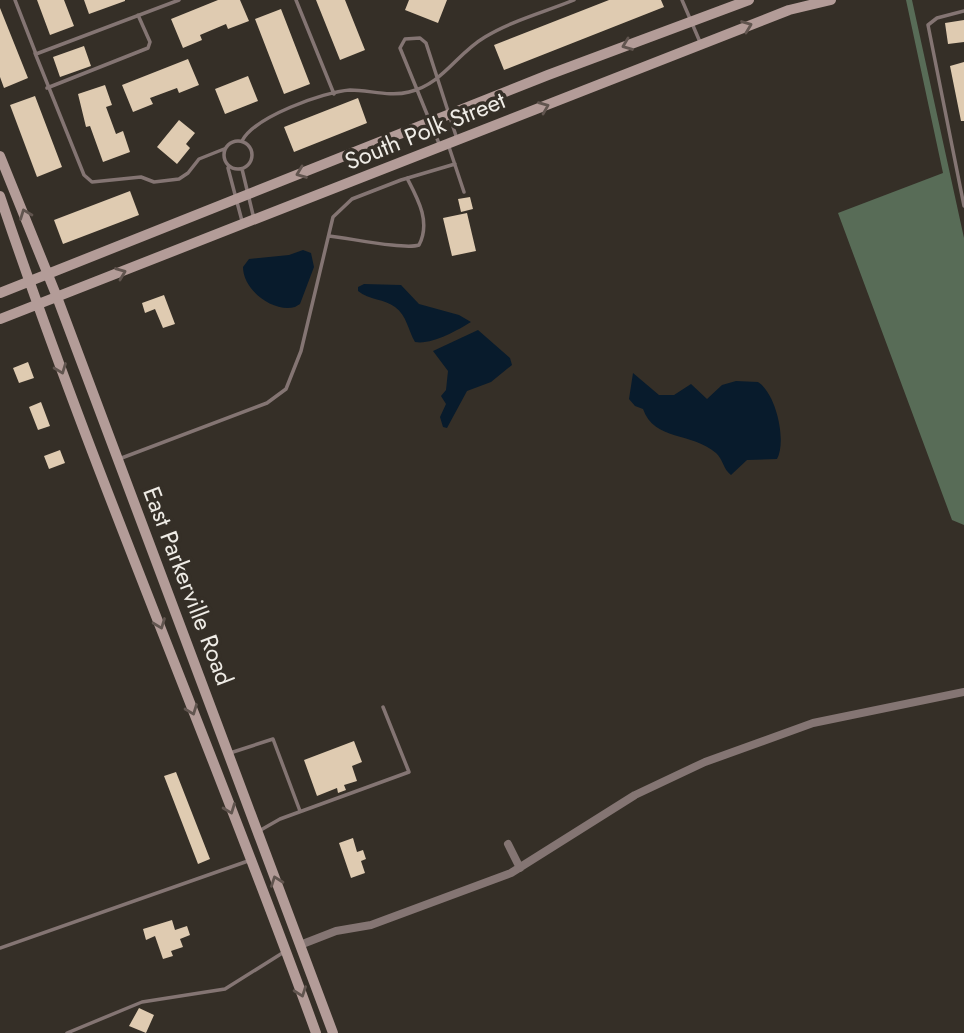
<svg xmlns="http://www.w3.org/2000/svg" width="964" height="1033" viewBox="0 0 964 1033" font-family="Jost,sans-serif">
  <rect width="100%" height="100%" fill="#352f27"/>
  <!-- forest -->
  <path fill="#586c57" d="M906,0H912L964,238V525L952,520L838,213L943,173Z"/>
  <!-- water -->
  <path fill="#081b2c" d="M303,250L311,253L314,267L300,304L295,307C273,313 243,290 243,267L249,259L289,255Z
    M364,284L401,285L419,304L459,315L471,322C456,331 432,345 415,342C408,330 407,316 395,307C385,299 369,300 358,291V287Z
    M478,330L510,358L512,365L491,382L467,391L447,428L443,427L440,417L446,404L441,396L446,390L448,371L433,351Z
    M633,373L659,395H674L691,384L707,399L722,385L736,381L758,382C776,393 787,441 777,459L747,460L731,475C723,469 723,459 716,453C692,432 654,441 643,409L635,406L629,399Z"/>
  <!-- building -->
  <path fill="#dfcbb1" d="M37,0H64L74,26L50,35Z
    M84,0H125V1L89,14Z
    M218,0H240L249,21L228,29L226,24L200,35L202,40L183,48L171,19Z
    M316,0H345L365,50L340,60Z
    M409,0H447L438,23L405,10Z
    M609,0H661L664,7L504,70L494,45Z
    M0,8L28,78L4,88L0,77Z
    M281,9L310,84L284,94L255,19Z
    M964,20V42L948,44L945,23Z
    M84,46L91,66L60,77L53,57Z
    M188,59L199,85L179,93L177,88L150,98L153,104L133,112L122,85Z
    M964,62V121H961L950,66Z
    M248,76L258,101L225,114L215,89Z
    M105,85L112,105L106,107L116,134L123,131L130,152L103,162L90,126L86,127L78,94Z
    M35,96L62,167L37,177L10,105Z
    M358,98L367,123L294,152L284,127Z
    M179,120L195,133L186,144L190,148L177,164L157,147Z
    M130,191L139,215L63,244L54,220Z
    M470,197L473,209L461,212L458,199Z
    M467,213L476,251L452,256L443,218Z
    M164,295L175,324L163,328L155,309L145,313L142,303Z
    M28,362L34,378L19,383L13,368Z
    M41,402L50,426L38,430L29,407Z
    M60,450L65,463L49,469L44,456Z
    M354,741L362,762L352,766L357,781L344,785L346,790L338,793L337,788L317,796L304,760Z
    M176,772L210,859L198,864L164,776Z
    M353,838L357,852L363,850L366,859L361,861L365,873L351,878L339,843Z
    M172,920L175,930L187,926L190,935L180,939L183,947L171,951L173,956L163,959L155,936L146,940L143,929Z
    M139,1008L154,1015L146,1033L129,1026Z"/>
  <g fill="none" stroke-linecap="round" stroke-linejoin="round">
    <!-- service -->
    <path stroke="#847573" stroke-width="3.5" d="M15,0L36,54L179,0
      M296,0L334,94
      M682,0L700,42
      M964,11L937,18L928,25L964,206
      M35,53L84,175L92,182L141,177L154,182L179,179L188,173L199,159L224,149
      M47,88L148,48L150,42L138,15
      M224 155a14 14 0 1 1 28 0a14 14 0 1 1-28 0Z
      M242,141C254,117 323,92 350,90C369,90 390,97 409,92C443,84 456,54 485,37C511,21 545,12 574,0
      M440,146L400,48L405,39L420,38L426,43L457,139
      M449,147L464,192
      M228,168L242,221
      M242,169L254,219
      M329,236C349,238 405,250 419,245C431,222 418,199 407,178
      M119,459L267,403L286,389L301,351L333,217L352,199L401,180L455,164
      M230,753L273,739L300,811
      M259,831L280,819L409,772L383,707
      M0,948L248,861
      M67,1033L142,1002L225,989L284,952"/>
    <!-- minor -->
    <path stroke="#847573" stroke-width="8" d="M508,844L520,868
      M300,945L336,931L371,925L511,873L635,795L705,762L813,723L964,692"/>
    <!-- secondary -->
    <path stroke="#b39c98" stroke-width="10" d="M0,156L57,297L333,1033
      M0,196C95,479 215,753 316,1033
      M0,293L548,75L749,0
      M0,319L789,10L831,0"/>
  </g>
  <!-- one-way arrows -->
  <defs><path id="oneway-chevron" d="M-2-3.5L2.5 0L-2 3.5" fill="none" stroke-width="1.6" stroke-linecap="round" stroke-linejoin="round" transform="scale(1.75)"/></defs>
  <g stroke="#61554f">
    <use href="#oneway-chevron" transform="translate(747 26) rotate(-21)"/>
    <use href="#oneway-chevron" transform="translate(627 45) rotate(159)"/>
    <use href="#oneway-chevron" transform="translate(544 107) rotate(-22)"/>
    <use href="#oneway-chevron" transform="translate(301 173) rotate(159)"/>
    <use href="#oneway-chevron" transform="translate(25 214) rotate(-111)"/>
    <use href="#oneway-chevron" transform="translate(121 273) rotate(-21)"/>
    <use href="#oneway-chevron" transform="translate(61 369) rotate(69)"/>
    <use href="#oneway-chevron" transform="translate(160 624) rotate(69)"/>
    <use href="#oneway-chevron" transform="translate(192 710) rotate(69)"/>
    <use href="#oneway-chevron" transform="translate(230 809) rotate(69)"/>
    <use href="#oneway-chevron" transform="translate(276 881) rotate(-110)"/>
    <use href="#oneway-chevron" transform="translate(301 992) rotate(70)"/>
  </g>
  <g text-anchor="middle" stroke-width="7" stroke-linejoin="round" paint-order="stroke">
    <!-- street labels -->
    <g font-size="24" fill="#efece6" stroke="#352f27">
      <text transform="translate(425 131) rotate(-22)" y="8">South Polk Street</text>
      <text transform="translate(188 586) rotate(69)" y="8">East Parkerville Road</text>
    </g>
  </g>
</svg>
